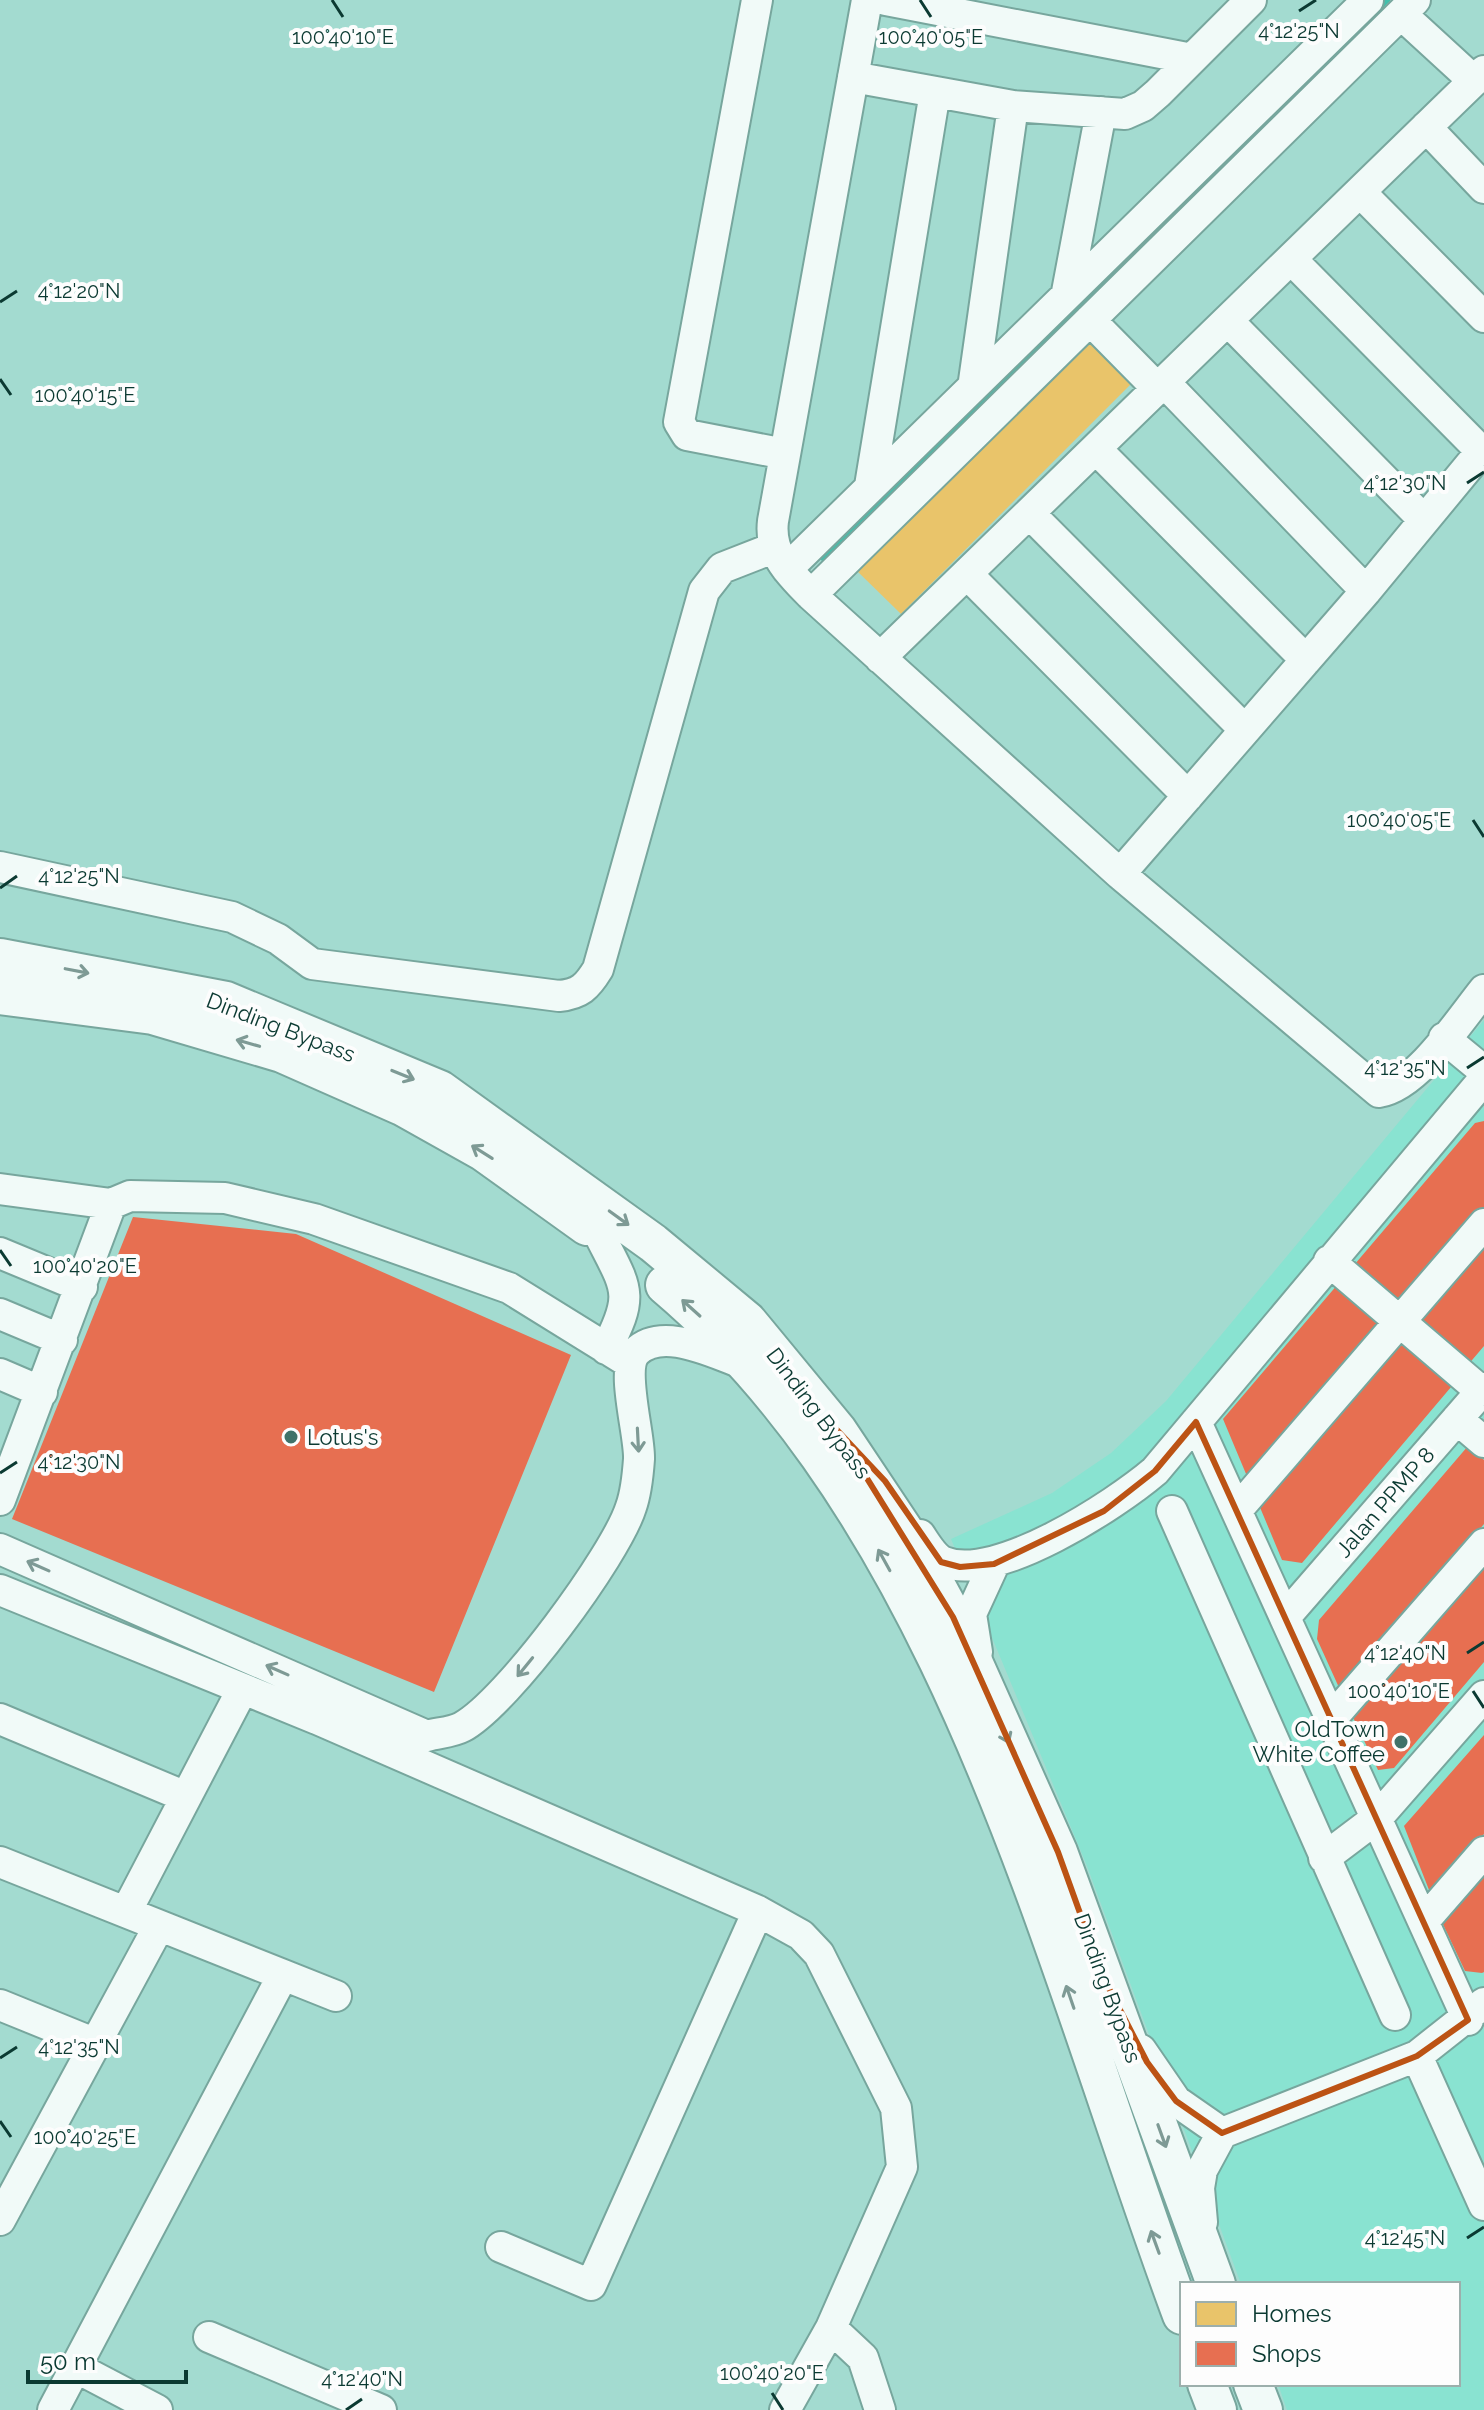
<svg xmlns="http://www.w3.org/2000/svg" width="1484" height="2410" viewBox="0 0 1484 2410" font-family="Raleway,sans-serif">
  <rect width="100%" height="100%" fill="#a3dbd0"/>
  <!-- built -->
  <path fill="#89e3d1" d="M1484,1020V2410H1287L1278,2384H1458V2284H1241L1087,1866L951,1539L1052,1493L1111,1453L1166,1401Z"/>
  <!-- homes -->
  <path fill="#e9c46a" d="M1086,336L1133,382L901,614L854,568Z"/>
  <!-- shops -->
  <path fill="#e76f51" d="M1484,1121V1213L1399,1313L1349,1271L1475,1123Z
    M133,1217L296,1234L571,1355L434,1692L12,1519Z
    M1484,1238V1346L1467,1366L1413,1321Z
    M1338,1284L1385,1323L1249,1481L1223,1419Z
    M1403,1335L1457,1380L1302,1563L1282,1560L1259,1505Z
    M1468,1446L1484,1460V1524L1341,1692L1317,1639L1319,1620Z
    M1484,1554V1662L1394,1768L1378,1770L1350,1711Z
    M1484,1735V1834L1431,1895L1404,1826Z
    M1484,1866V1972L1482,1973L1465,1971L1440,1918Z"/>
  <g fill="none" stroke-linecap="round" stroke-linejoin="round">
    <!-- stream -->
    <path stroke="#42c0ac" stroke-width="6" d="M1377,10L1387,0
      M823,558L1184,201"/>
    <defs>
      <path id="minor" d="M757,0L679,422L687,435L785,454
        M867,0L773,521C769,554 789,573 811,595L1120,874L1379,1092C1417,1086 1459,1021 1484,990
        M886,0L1192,59
        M1401,14L1474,81
        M853,77L1013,106L1125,114L1143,106L1158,93L1251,0
        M1426,127L1484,188
        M1360,192L1484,317
        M1291,259L1481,451
        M1067,292L1101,112
        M1090,320L1158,389
        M1228,321L1424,520
        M974,381L1013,106
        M1165,383L1366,591
        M1097,450L1306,660
        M870,486L935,92
        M1031,515L1245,730
        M787,569L1368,0
        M968,575L1188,796
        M811,595L1415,0
        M880,658L1484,71
        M0,867L232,917L278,939L312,964L559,996C580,994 587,987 598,969L704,591L722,568L773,548
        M1120,874L1366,591L1484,448
        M1444,1038L1484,1071
        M0,1189L111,1204L130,1196L225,1198L314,1219L509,1288L630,1363
        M599,1234C626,1288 636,1293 606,1349
        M0,1253L82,1287
        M1329,1261L1481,1391
        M0,1314L62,1340
        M0,1374L42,1392
        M1457,1419L1484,1442
        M1196,1422L1468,2020
        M0,1500L111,1204
        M1237,1510L1484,1224
        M1172,1511L1395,2015
        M920,1535C926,1544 934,1558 944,1562C996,1583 1115,1505 1155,1471L1484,1079
        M0,1549L427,1736C438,1733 453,1732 462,1727C507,1703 616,1555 631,1507C636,1493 638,1473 639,1459C640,1434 620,1369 636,1352C662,1326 713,1353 740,1362
        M0,1590L317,1719L758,1911L801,1935L819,1954L896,2108L902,2167L831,2328L785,2410
        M1286,1616L1484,1388
        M977,1652L971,1614L994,1564
        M1332,1718L1484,1544
        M0,1719L186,1797
        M1324,1858L1377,1818L1484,1696
        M0,1862L336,1996
        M126,1912L242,1690
        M1424,1921L1484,1852
        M0,2005L96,2044
        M1141,2050L1176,2101L1222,2133
        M1417,2056L1484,2205
        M0,2220L159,1926
        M1202,2222L1199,2188L1202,2170L1222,2133L1417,2056L1484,2003
        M501,2247L591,2285L758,1911
        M831,2328L863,2358L880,2410
        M209,2337L381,2410
        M77,2368L157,2410
        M53,2410L283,1975"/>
      <path id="major" d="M0,958L226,1001L440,1090L653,1243L747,1321L837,1430L915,1547L953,1617L1058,1852L1216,2284
        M0,995L153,1015L282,1053L402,1106L484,1152L587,1226
        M665,1285C954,1530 1055,1972 1182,2315
        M1207,2384L1217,2410
        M1253,2384L1263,2410"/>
    </defs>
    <!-- minor casing -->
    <use href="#minor" stroke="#77a69d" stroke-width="34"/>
    <!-- major casing -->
    <use href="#major" stroke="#77a69d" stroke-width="42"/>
    <!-- minor -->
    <use href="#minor" stroke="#f1faf8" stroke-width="30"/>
    <!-- major -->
    <use href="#major" stroke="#f1faf8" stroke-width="38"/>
  </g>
  <!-- one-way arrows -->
  <defs><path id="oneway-shaft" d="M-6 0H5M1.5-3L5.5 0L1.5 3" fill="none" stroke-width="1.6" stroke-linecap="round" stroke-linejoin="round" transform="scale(2)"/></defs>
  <g stroke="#7e9a95">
    <use href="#oneway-shaft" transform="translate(77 971) rotate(11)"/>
    <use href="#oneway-shaft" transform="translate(248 1043) rotate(-164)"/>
    <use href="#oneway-shaft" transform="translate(403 1075) rotate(22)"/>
    <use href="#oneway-shaft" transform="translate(482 1152) rotate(-148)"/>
    <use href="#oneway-shaft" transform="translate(619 1218) rotate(36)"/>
    <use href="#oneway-shaft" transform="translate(691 1308) rotate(-138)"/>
    <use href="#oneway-shaft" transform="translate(638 1440) rotate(87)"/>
    <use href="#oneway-shaft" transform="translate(884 1560) rotate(-119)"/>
    <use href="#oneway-shaft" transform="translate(38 1566) rotate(-156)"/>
    <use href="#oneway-shaft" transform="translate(525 1667) rotate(129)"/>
    <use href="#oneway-shaft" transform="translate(277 1670) rotate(-156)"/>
    <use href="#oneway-shaft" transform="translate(1004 1732) rotate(66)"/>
    <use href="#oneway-shaft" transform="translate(1070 1997) rotate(-109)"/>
    <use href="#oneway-shaft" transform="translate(1162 2136) rotate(70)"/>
    <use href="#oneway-shaft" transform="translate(1155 2242) rotate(-110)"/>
  </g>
  <!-- marked area -->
  <path fill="none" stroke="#bc5314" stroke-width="6" stroke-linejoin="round" d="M1196,1422L1468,2020L1417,2056L1222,2133L1176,2101L1147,2062L1103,1977L1058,1852L953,1617L837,1430L885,1481L941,1562L960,1567L994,1564L1104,1511L1155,1471Z"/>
  <!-- ticks -->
  <path fill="none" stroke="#0b3a32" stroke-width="3" d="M332,0L343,17M920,0L931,17M1299,11L1316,0M0,302L17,291M0,379L11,395M1467,483L1484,472M1473,820L1484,837M0,888L17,876M1467,1068L1484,1057M0,1250L11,1266M0,1473L17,1462M1467,1653L1484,1642M1473,1691L1484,1708M0,2058L17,2047M0,2121L11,2137M1467,2238L1484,2227M772,2393L783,2410M346,2410L362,2399"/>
  <!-- markers -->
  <g fill="#407269" stroke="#fdfdfd" stroke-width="3">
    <circle cx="291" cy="1437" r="8"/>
    <circle cx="1401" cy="1742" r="8"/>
  </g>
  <g text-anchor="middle" stroke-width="8" stroke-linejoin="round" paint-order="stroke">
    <!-- street labels -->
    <g font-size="22" fill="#0b3a32" stroke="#fdfdfd">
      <text transform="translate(281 1027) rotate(21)" y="8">Dinding Bypass</text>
      <text transform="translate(819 1413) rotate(53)" y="8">Dinding Bypass</text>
      <text transform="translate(1385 1502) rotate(-49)" y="8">Jalan PPMP 8</text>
      <text transform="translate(1108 1988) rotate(70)" y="8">Dinding Bypass</text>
    </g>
    <!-- poi labels -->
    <g font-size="22" fill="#0b3a32" stroke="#fdfdfd" text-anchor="start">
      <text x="307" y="1445">Lotus's</text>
      <text x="1385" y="1737" text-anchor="end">OldTown<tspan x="1385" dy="25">White Coffee</tspan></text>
    </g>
  </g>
  <g font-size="20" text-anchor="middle" fill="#0b3a32" stroke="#fdfdfd" stroke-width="8" stroke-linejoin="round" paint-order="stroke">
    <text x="1299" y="38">4°12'25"N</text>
    <text x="343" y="44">100°40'10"E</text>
    <text x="931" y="44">100°40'05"E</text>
    <text x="79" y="298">4°12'20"N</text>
    <text x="85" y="402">100°40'15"E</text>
    <text x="1405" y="490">4°12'30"N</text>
    <text x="1399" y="827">100°40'05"E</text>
    <text x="79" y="883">4°12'25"N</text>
    <text x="1405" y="1075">4°12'35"N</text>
    <text x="85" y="1273">100°40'20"E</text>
    <text x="79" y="1469">4°12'30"N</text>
    <text x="1405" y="1660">4°12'40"N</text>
    <text x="1399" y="1698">100°40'10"E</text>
    <text x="79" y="2054">4°12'35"N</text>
    <text x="85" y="2144">100°40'25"E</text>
    <text x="1405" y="2245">4°12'45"N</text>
    <text x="772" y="2380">100°40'20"E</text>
    <text x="362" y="2386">4°12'40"N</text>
  </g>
  <!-- legend -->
  <rect x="1180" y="2282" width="280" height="104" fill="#fdfdfd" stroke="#9cafac" stroke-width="2"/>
  <rect x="1196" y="2302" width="40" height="24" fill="#e9c46a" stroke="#9cafac" stroke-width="2"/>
  <text x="1252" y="2322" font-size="24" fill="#0b3a32">Homes</text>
  <rect x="1196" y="2342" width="40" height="24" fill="#e76f51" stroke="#9cafac" stroke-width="2"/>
  <text x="1252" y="2362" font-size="24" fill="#0b3a32">Shops</text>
  <!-- scale -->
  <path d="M28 2370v12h158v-12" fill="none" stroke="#0b3a32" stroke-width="4"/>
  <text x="40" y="2370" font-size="24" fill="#0b3a32" stroke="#fdfdfd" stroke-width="6" paint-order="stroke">50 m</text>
</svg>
